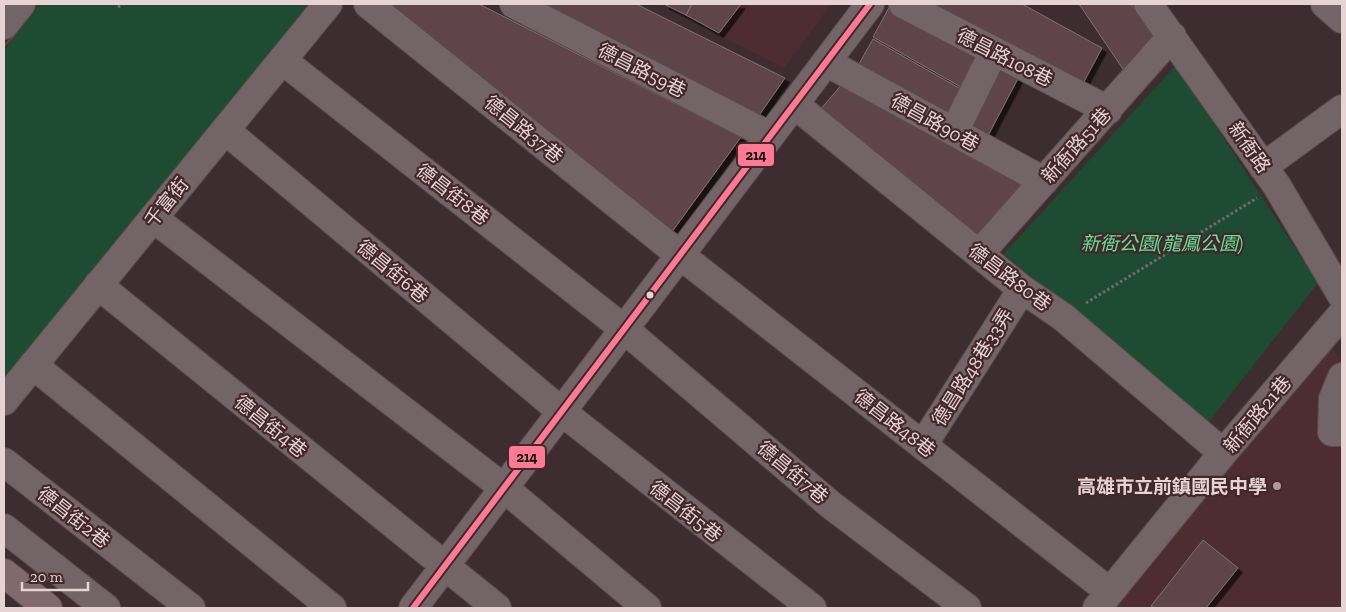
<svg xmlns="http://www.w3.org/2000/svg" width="1346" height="612" viewBox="0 0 1346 612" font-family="'Zilla Slab','Noto Sans TC',serif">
  <defs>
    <pattern id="industrial-furrows" width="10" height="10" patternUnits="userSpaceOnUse" patternTransform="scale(1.25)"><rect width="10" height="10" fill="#4e2d32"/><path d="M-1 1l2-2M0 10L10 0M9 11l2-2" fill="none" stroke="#684b4f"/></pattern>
    <filter id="shadow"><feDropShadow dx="4.5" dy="4.5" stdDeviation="0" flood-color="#0009"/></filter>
  </defs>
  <rect width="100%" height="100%" fill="#3e2d30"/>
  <!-- built -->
  <path fill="#4e2d32" d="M660,4H831L784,68Z
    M1330,345L1342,363V608H1110Z"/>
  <!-- industrial -->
  <path fill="url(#industrial-furrows)" d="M4,4H40L4,50Z"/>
  <!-- green -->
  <path fill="#1d4c32" d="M40,4H311L4,378V50Z
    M1176,65L1318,283L1208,423L1004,254Z"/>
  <!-- building -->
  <path fill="#5f454a" stroke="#7e7071" filter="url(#shadow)" d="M380,4H479L741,137L666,240Z
    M524,4H636L785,78L753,124Z
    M664,4H692L686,15Z
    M692,4H741L719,33L686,15Z
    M891,4L984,58L966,90L873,37Z
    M928,4H1022L1102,48L1080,89Z
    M1079,4H1131L1159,45L1123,69Z
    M873,39L966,92L948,125L855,71Z
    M996,57L1022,71L983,145L957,131Z
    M843,83L1027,188L980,247L820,110Z
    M1203,540L1238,568L1206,608H1155L1151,606Z"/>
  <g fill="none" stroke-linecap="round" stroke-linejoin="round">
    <defs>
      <path id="minor" d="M368,4L680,255L1110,592
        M514,4L770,136
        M903,4L1108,110
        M1148,4L1277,186L1342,296
        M1325,4L1342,19
        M4,25L21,4
        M282,60L624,329L831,505L967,608
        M826,62L1044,181
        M794,104L1022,289L1063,317L1223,453
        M225,130L562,412L812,608
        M954,132L994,51
        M1263,167L1342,109
        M153,218L504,488L647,608
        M979,254L1172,36
        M98,285L497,608
        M33,365L332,608
        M1342,377L1333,399L1332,432H1342
        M4,401L328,4
        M923,445L1022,289
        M4,462L191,608
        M4,528L106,608
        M413,608L870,4
        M1097,608L1223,453L1342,314"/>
      <path id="highway" d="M4,573L48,608"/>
    </defs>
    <!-- minor casing -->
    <use href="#minor" stroke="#5a4c4d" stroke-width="30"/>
    <!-- highway casing -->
    <use href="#highway" stroke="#5a4c4d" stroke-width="30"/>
    <!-- path -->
    <path stroke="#75696b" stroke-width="3" stroke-dasharray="2.5 2.5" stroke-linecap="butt" d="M118,7L123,4
      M1086,303L1257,198"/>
    <!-- minor -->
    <use href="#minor" stroke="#736567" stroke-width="28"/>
    <!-- highway -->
    <use href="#highway" stroke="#81696d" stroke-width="28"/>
    <defs>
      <path id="bus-1" d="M413,608L870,4"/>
    </defs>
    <!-- bus-1 casing -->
    <use href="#bus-1" stroke="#44272b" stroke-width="10"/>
    <!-- bus-1 -->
    <use href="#bus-1" stroke="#fe7a93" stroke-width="6"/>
  </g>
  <!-- markers -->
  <circle fill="#e6d3d4" stroke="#44272b" stroke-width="2" cx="650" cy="295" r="4.5"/>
  <circle fill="#ab999b" stroke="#44272b" stroke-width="2" cx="1277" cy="486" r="5"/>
  <g text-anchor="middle" stroke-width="4.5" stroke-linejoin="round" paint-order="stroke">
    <!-- street labels -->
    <g font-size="19" fill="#e6d3d4" stroke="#44272b">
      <text transform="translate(1005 57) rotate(27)" y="7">德昌路108巷</text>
      <text transform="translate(642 70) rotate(27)" y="7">德昌路59巷</text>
      <text transform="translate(935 122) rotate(29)" y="7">德昌路90巷</text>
      <text transform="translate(524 129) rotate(39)" y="7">德昌路37巷</text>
      <text transform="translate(1076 145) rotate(-48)" y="7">新衙路51巷</text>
      <text transform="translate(1250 147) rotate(55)" y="7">新衙路</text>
      <text transform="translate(453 194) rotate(38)" y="7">德昌街8巷</text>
      <text transform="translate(166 202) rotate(-51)" y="7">千富街</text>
      <text transform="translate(393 271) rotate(40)" y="7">德昌街6巷</text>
      <text transform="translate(1010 277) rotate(37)" y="7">德昌路80巷</text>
      <text transform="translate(972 367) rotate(-58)" y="7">德昌路48巷33弄</text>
      <text transform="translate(1257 414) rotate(-50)" y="7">新衙路21巷</text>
      <text transform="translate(895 423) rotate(38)" y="7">德昌路48巷</text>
      <text transform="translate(271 426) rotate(39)" y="7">德昌街4巷</text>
      <text transform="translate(793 472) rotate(40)" y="7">德昌街7巷</text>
      <text transform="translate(686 511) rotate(38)" y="7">德昌街5巷</text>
      <text transform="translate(74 517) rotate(38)" y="7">德昌街2巷</text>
    </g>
    <!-- park labels -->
    <g font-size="19" font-style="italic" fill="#61e298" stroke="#44272b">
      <text x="1162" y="250">新衙公園(龍鳳公園)</text>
    </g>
    <!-- poi labels -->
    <g font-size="19" font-weight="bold" fill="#e6d3d4" stroke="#44272b" text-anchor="end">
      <text x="1267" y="493">高雄市立前鎮國民中學</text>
    </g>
  </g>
  <g stroke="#44272b" stroke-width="2">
    <rect x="737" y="143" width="38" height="24" rx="5" fill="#fe7a93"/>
    <rect x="508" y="445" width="38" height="24" rx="5" fill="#fe7a93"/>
  </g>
  <g font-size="14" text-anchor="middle" font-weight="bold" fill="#111">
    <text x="756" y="160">214</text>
    <text x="527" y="462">214</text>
  </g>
  <!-- border -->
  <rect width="1346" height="612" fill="none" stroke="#e6d3d4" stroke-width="10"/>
  <!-- scale -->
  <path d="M22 582v8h66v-8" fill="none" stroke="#e6d3d4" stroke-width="2.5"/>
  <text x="30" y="582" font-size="15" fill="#e6d3d4" stroke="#44272b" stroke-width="4" paint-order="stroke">20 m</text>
</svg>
